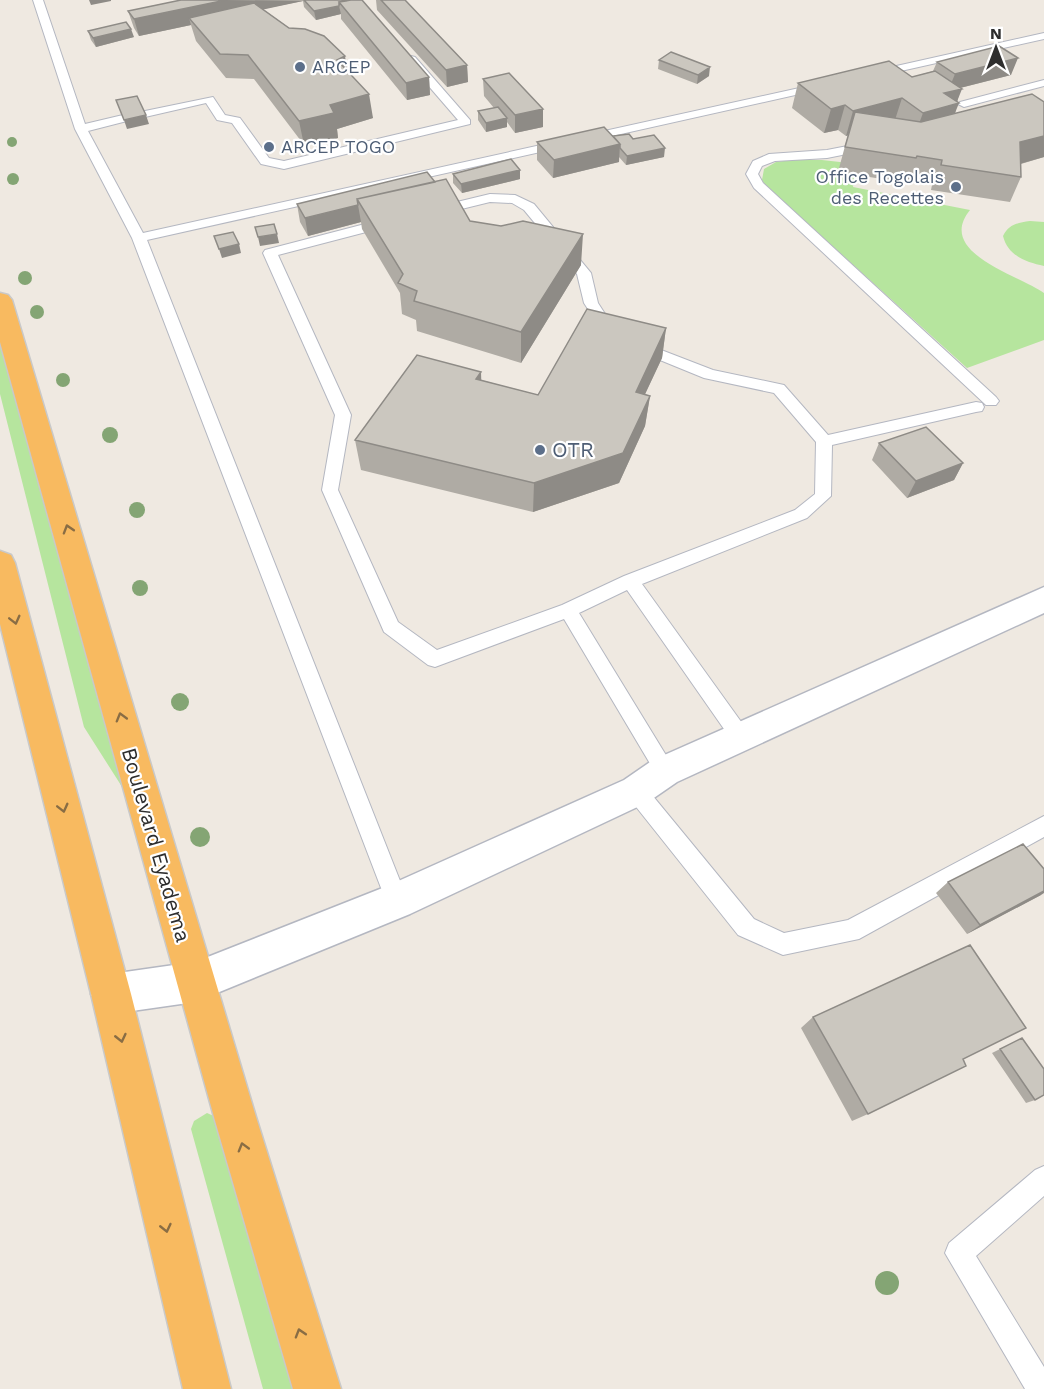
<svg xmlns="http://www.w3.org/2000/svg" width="1044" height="1389" viewBox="0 0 1044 1389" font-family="'Work Sans',sans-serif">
  <rect width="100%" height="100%" fill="#efe9e1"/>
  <!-- green -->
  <path fill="#b6e59e" d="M791,160H822L858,164L853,187L970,210C935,253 1019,275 1044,293V340L967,368L765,185L762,180L764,169L776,162Z
    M1030,221L1044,222V266C1026,262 1008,256 1003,236C1009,224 1017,223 1030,221Z
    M0,334L124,790L84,727L0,394Z
    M207,1113L216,1117L295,1389H263L191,1129L194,1121Z"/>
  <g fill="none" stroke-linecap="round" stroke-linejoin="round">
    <defs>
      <path id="service" d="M33,0H43L85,124L123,115L129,119L127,121L88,131L143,233L822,83L828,86L822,89L147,240L408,901L405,909L397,912L389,909L386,901L132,238L75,129Z
        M1044,33V39L874,77L868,74L874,71Z
        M411,56L415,57L470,120V124L284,169L261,164L232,123L217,120L206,103L145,117L139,114L145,111L213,97L225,115L240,118L269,158L284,161L458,120L407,61L406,59Z
        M1044,80V86L964,107L958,104L960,102Z
        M868,142L872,143V149L827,158L775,161L762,166L758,174L763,183L996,397L999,401L996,405H986L754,188L746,174L753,161L769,154L827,150Z
        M490,194L515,195L534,204L591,273L598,303L618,334L616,337H606L584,303L577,274L524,210L512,203L490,202L437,215L431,211L432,208Z
        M388,218L393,219L395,222L393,225L278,255L351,415L338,490L398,622L437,650L562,605L624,576L795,510L815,494L816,442L774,393L704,378L633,349L631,346L633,343H643L713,370L784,385L828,435L976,402L982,403L984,407L982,411L976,412L832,445L831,496L807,518L642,584L747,730L750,736L747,742L740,745L733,742L627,590L579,613L672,765L675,771L672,777L665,780L658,777L564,619L435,667L428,665L384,632L322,490L335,415L263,253L265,250Z
        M636,782L643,784L754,919L784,933L848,920L1044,816V837L859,939L783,955L738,935L629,798L626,791L629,784Z
        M1044,1166V1196L976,1256L1044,1367V1389H1025L945,1253L949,1243L1035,1170Z"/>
      <path id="minor" d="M1044,587V613L677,782L648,802L410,914L195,1002L111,1014L97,1008L91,994L97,980L111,974L195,962L385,887L624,780L653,760Z"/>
      <path id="trunk" d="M0,293L8,295L12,300L256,1117L341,1389H293L214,1117L0,342Z
        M0,551L11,555L15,563L131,994L231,1389H183L91,994L0,624Z"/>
    </defs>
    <!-- service casing -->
    <use href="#service" stroke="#b4b7c1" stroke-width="2"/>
    <!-- minor casing -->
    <use href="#minor" stroke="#b4b7c1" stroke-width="3"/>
    <!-- trunk casing -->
    <use href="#trunk" stroke="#c9c9c9" stroke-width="3"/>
    <!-- service -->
    <use href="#service" fill="#fff" fill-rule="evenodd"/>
    <!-- minor -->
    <use href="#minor" fill="#fff" fill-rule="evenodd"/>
    <!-- trunk -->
    <use href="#trunk" fill="#f8ba60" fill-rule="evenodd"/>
  </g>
  <!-- trees -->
  <g fill="#84a574">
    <circle cx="12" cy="142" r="5"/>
    <circle cx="13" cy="179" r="6"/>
    <circle cx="25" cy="278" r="7"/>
    <circle cx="37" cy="312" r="7"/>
    <circle cx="63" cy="380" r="7"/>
    <circle cx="110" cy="435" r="8"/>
    <circle cx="137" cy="510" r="8"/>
    <circle cx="140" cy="588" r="8"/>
    <circle cx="180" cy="702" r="9"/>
    <circle cx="200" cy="837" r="10"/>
    <circle cx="887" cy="1283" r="12"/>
  </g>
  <!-- wall -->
  <path fill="#afaba4" d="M181,0H345L429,77L430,95L407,100L341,19V14L316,20L304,7L303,1L263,9L348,71L373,118L337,129L338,138L304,145L254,79L226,78L196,41L191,25L139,36L134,28L128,11Z
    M376,0H405L467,65L468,82L447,87L377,10Z
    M88,31L134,37L96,47L91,40Z
    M659,60L709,76L697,84L658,69Z
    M937,62L1011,75L960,88L955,114L1044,102V157L1021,164V177L1010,202L931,190L932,185L908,181L907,183L838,172L848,135L846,136L838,130L824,133L792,108L798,83L912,77L933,71Z
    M483,79L543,109V127L515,133L507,122V127L486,132L478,120V111L494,108L484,96Z
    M613,136L633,139L664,157L626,165L619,157V162L553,178L537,160V142Z
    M453,174L520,179L462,193L453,183Z
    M435,182L470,221L581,265L521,363L417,331L416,320L402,314L400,293L362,229L361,222L308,236L300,222L297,204Z
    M666,328L662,358L645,394L650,396L645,426L619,483L533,512L361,470L355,440L481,372V380L538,395Z
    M879,443L963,463L954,480L907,498L872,460Z
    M948,882L1041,895L967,934L936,893Z
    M813,1017L868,1114L852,1121L801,1028Z
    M1022,1038L1035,1100L1026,1103L992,1053Z"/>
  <!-- shaded-wall -->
  <path fill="#8e8b86" d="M89,0H111V1L91,5Z
    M226,0L303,1L195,24L189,18L191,25L139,36L134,19Z
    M339,6L341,14L316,20L314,11Z
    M131,29L134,37L96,47L93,38Z
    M345,56L349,81L337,60Z
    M1018,58L1011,75L948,91L955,74Z
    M467,65L468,82L447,87L446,70Z
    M710,67L709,76L697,84L698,75Z
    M429,77L430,95L407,100L406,83Z
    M962,89L956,104L959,103L949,128L914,137L923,113L944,93Z
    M369,94L373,118L337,129L338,138L304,145L299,121L330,105Z
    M902,98L894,123L846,136L853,111Z
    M845,105L838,130L824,133L831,109Z
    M543,109V127L515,133V115Z
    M146,115L149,124L127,129L124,120Z
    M507,118V127L486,132V123Z
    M1044,136V157L1009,167L1020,142Z
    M620,144L619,162L553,178L554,160Z
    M665,148L664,157L626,165L627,156Z
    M520,170V179L462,193L461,184Z
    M358,205L361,222L308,236L305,218Z
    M277,234L279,243L260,246L258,237Z
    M583,234L581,265L521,363V332Z
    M239,244L241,253L222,258L219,249Z
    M666,328L662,358L632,422L636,392Z
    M481,372L482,403L476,379Z
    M650,396L645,426L619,483L533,512L534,483Z
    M963,463L954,480L907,498L916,481Z
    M1044,891V893L1041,895L967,934L980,925Z"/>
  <!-- building -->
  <path fill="#cbc7bf" stroke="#8e8b86" stroke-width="1.5" d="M181,0H226L134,19L128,11Z
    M304,0H345L346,1L339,2V6L314,11Z
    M351,0H362L429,77L406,83L339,2Z
    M381,0H405L467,65L446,70Z
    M254,3L289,28L305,29L324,36L345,56L337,60L369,94L330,105L334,113L299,121L248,55L220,54L189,18Z
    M126,22L131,29L93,38L88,31Z
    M999,46L1018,58L955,74L937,62Z
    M671,52L710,67L698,75L659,60Z
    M889,61L912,77L935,71L962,89L944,93L959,103L923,113L902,98L853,111L845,105L831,109L798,83Z
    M509,73L543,109L515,115L483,79Z
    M1032,94L1044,102V136L1020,142L1021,177L941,165L942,160L917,156L916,158L845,147L855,112L921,122Z
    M137,96L146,115L124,120L116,100Z
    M498,107L507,118L486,123L478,111Z
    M604,127L620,144L554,160L537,142Z
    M629,134L633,139L654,135L665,148L627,156L620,148V144L613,136Z
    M511,159L520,170L461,184L453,174Z
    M427,172L435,182L357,199L358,205L305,218L297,204Z
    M446,179L470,221L501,226L523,221L583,234L521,332L414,301L417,291L398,283L403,274L357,199Z
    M274,224L277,234L258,237L255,227Z
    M233,232L239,244L219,249L214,236Z
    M587,309L666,328L636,392L650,396L623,453L534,483L355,440L417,355L481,372L476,379L538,395Z
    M926,427L963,463L916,481L879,443Z
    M1023,844L1044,869V891L980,925L948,882Z
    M970,945L1026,1028L963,1059L966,1066L868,1114L813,1017Z
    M1022,1038L1044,1069V1095L1035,1100L1000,1049Z"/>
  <!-- one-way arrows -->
  <defs><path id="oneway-chevron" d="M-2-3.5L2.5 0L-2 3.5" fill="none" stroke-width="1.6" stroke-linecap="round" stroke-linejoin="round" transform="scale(1.5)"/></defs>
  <g stroke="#896d44">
    <use href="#oneway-chevron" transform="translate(68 529) rotate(-107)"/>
    <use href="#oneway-chevron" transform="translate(15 620) rotate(76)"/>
    <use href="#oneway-chevron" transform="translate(121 717) rotate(-106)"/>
    <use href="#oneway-chevron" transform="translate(63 808) rotate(76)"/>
    <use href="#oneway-chevron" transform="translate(121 1038) rotate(77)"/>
    <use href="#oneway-chevron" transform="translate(243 1147) rotate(-106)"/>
    <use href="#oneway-chevron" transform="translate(166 1228) rotate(77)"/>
    <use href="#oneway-chevron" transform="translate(300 1333) rotate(-107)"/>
  </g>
  <!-- markers -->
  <g fill="#5c6f8a" stroke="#fff" stroke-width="2">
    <circle cx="300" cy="67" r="6"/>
    <circle cx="269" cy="147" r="6"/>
    <circle cx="956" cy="187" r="6"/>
    <circle cx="540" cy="450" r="6"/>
  </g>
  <g text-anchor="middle" stroke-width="4.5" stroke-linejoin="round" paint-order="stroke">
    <!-- far-service labels -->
    <g font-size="18" fill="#4e5e75" stroke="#fff" text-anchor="start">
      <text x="312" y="73">ARCEP</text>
      <text x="281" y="153">ARCEP TOGO</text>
      <text x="944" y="183" text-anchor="end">Office Togolais<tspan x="944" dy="21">des Recettes</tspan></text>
    </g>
    <!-- service labels -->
    <g font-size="21" fill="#4e5e75" stroke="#fff" text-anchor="start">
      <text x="552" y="457">OTR</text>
    </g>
    <!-- street labels -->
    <g font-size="21" fill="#2e2e2e" stroke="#fff">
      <text transform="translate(156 845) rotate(74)" y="7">Boulevard Eyadema</text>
    </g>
  </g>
  <!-- north arrow -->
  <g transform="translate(996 48)" stroke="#ffffff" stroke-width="4.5" paint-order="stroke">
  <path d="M0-4.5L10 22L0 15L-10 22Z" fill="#2e2e2e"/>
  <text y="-9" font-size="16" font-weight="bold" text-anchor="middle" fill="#2e2e2e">N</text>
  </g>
</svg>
